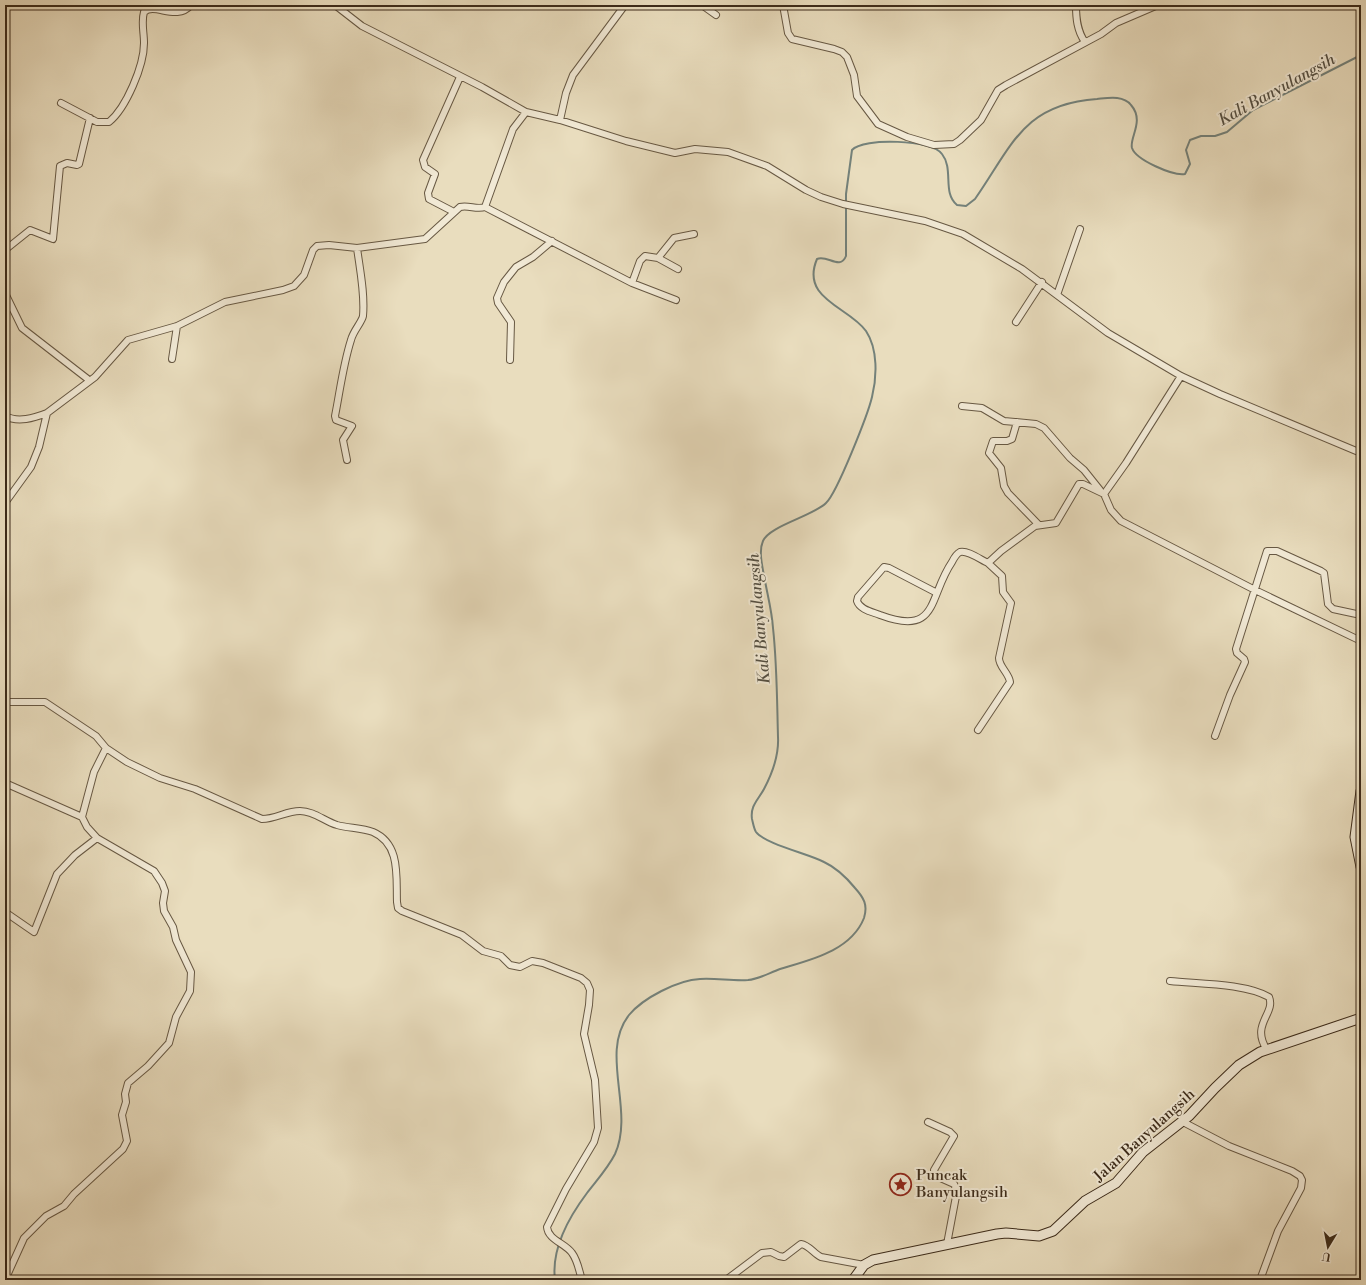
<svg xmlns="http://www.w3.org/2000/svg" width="1366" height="1285" viewBox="0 0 1366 1285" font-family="'Libre Bodoni',serif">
  <rect width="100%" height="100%" fill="#e9ddbe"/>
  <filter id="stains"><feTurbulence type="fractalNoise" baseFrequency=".005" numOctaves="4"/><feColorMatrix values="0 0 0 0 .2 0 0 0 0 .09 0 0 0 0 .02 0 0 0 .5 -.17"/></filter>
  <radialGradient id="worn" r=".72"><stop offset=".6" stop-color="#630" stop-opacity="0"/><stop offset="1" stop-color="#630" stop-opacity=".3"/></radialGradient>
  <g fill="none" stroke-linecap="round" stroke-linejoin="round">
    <!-- stream -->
    <path stroke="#74817a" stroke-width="2" d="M555,1280C551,1249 569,1217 587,1193C597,1180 608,1168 615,1154C635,1110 599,1053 629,1015C643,998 678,980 700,979C716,978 732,981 748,980C759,979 769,973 780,969C810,960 851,951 864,918C868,905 864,898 855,888C846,877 837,868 824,862C809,854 765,844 756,832C754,829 753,823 752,819C750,806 758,800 764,789C773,772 779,755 778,737C777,701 777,664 773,628C772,612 768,597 765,581C763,569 758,552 763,541C769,526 813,516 826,503C837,493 868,414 872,397C877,377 878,349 866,331C849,307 800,299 817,259C827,254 840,271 846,256V194L852,150C863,137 933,140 942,154C954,169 942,193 957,205L966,206L975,199C1012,146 1023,104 1097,99C1108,98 1123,95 1131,105C1145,121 1129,138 1132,148C1136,160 1173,176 1185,174L1190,164L1186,150L1190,140L1201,136H1215L1227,132L1253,110L1361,55"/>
    <defs>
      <path id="street" d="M335,5L362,26L482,87L526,112L560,120L626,141L675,153L695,149L728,152L767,166L806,190L821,197L843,204L925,221L963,234L1022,269L1108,333L1181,376L1220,394L1361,453
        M702,5L716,15
        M783,5L788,33L792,39L834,49L842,52L847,57L854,75L857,96L878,124L907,137L934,145L954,144L960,140L981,120L998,90L1006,85L1101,34L1116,23L1158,5
        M1076,5C1076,18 1077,31 1085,42
        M61,103L97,122H109C126,108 144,66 144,43C144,32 141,22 144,12C155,2 176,22 191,5
        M560,120L566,93L573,75L625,5
        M485,207L632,283L676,300
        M454,212L429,199L428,193L435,174L425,167L423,160L460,77
        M5,250L30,230L53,239L60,166L67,163L77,165L79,164L90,118
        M658,258L674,238L694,234
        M632,283L640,261L645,256L658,258L678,269
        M5,293L22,328L89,380
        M1057,295L1080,229
        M1016,322L1042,282
        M172,359L177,326
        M510,360L511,322L498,303L497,298L504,282L516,267L533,257L552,241
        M962,406L982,408L1004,421L1036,424L1044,428L1070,458L1084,470L1100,490
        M5,416C18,423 34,418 47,413
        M1017,422L1012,439L1007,441H993L989,453L1001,468L1004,486L1008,493L1039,525
        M347,460L343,440L352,426L336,420L335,416C340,391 343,365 351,340C353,331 362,322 363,316C365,294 360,270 357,248
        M1104,494L1111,510L1121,521L1255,590L1361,641
        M5,503L31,467L39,447L47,413L95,377L128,340L177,326L225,302L283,290L294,286L304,275L313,250L317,246L329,245L357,248L425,239L460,207C469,205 477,210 485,207L513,129L526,112
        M937,593L889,568L884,567L858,597L857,601C860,610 873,612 880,615C939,637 928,597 952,562C954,558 956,554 960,552C968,550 981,560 988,563
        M5,702H45L96,736L106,748L94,772L82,817L87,827L97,838L154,871L162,883L165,891L163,903L164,911L173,927L176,940L191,972L190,991L176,1017L169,1043L148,1066L128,1083L125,1094L126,1102L122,1115L127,1141L123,1149L74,1194L64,1206L46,1216L24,1238L5,1280
        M978,730L1010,682C1009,673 999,667 999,658L1011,603L1003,592L1002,576L988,563L1001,551L1035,526L1056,523L1079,484H1083L1104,494L1126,463L1181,376
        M1215,736L1230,695L1245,662L1244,659L1237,653L1236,649L1267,551H1277L1321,571L1324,573L1328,604L1333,609L1361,615
        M106,748L127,762L160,778L195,789L262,819C276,819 286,811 300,811C314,811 324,821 337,825C348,828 362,828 373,832C401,844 396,877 397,902L398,908L402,911L462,935L483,951L501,956L510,965L520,967L532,961L543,963L581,978L587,983L590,990L589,1005L584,1034L595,1080L598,1128L594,1142L566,1189L547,1227C548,1240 565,1243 572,1253C578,1261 579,1271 582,1280
        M5,783L82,817
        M5,912L34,932L57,874L75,855L97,838
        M1170,981C1198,984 1244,983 1269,997C1276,1014 1250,1024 1267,1050
        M928,1122L950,1132L954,1136L934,1170L936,1176L954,1184L957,1191L947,1244
        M1183,1122L1229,1146L1292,1171L1300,1176L1302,1180L1301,1188L1278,1231L1260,1280
        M726,1280L762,1253L771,1252L779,1256L784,1257L801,1244C809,1245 814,1254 821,1257L864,1265"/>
      <path id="secondary" d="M1361,791L1355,837L1361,867
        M853,1280L864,1265L873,1260L997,1234L1006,1233L1039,1236L1053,1231L1085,1201L1116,1183L1143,1152L1189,1116L1215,1088L1239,1065L1260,1052L1361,1018"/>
    </defs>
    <!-- street casing -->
    <use href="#street" stroke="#675843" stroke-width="8"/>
    <!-- secondary casing -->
    <use href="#secondary" stroke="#3c2b1a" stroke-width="11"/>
    <!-- street -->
    <use href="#street" stroke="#f1e9d5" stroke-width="6"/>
    <!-- secondary -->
    <use href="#secondary" stroke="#f1e9d5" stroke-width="9"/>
  </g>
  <!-- icons -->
  <defs>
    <symbol id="sight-ring" viewBox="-11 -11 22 22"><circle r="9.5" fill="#f1e9d5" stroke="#8f2418" stroke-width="1.5"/><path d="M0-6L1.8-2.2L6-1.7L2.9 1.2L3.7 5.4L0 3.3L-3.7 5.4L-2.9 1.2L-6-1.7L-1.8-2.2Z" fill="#8f2418"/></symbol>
  </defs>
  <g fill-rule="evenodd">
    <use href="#sight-ring" x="888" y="1172" width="25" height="25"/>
  </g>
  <g text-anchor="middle" stroke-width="4" stroke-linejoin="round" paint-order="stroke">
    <!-- street labels -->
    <g font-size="15" fill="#3c2b1a" stroke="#f1e9d5">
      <text transform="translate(1144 1135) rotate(-42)" y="5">Jalan Banyulangsih</text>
    </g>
    <!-- poi labels -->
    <g font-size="15" fill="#3c2b1a" stroke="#f1e9d5" text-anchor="start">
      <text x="916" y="1180">Puncak<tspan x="916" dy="17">Banyulangsih</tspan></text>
    </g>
    <!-- water labels -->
    <g font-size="16" font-style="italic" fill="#544f42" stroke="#f1e9d5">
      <text transform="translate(1276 89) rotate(-29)" y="6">Kali Banyulangsih</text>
      <text transform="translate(758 619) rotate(-95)" y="6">Kali Banyulangsih</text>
    </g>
  </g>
  <!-- margin -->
  <rect width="1366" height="1285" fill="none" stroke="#e9ddbe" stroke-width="20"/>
  <rect x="6" y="6" width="1354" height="1273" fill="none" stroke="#3c2b1a" stroke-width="2"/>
  <rect x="10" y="10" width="1346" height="1265" fill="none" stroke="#3c2b1a"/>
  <!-- north arrow -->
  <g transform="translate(1328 1247) rotate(190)" stroke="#f1e9d5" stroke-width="3" paint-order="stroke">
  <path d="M0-3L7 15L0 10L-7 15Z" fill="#3c2b1a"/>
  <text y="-6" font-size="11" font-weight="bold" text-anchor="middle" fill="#3c2b1a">U</text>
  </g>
  <rect width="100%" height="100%" filter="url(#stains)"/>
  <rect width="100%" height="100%" fill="url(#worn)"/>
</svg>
